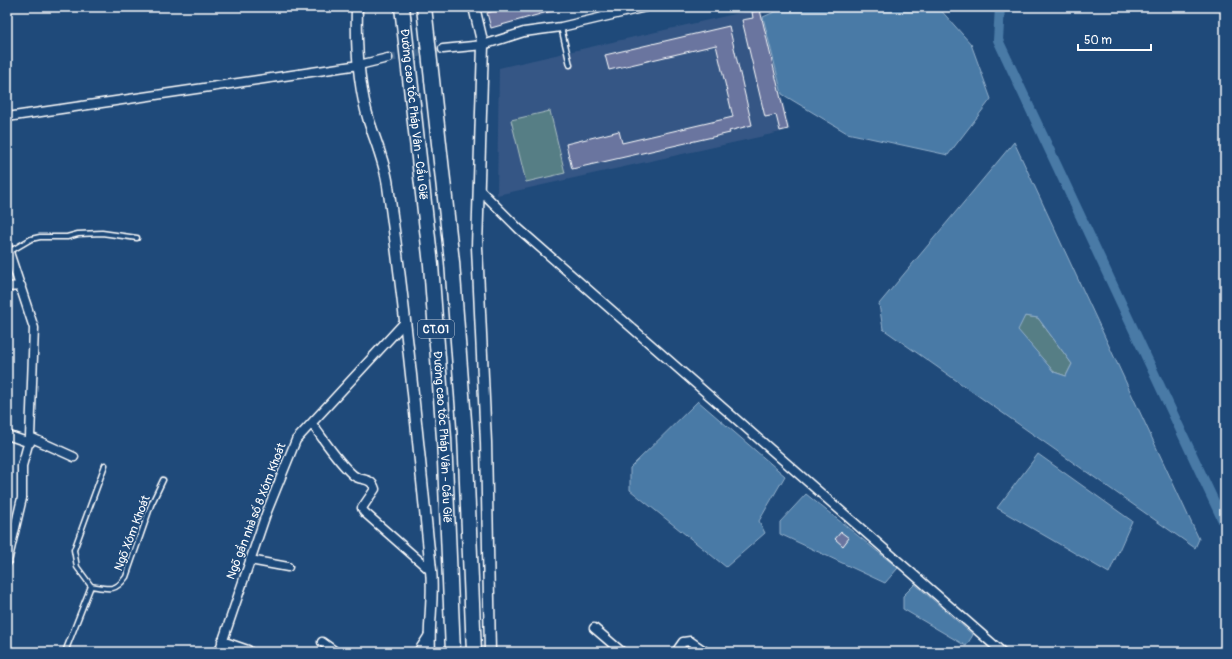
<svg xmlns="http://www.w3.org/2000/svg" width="1232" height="659" viewBox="0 0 1232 659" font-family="Pangolin,sans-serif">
  <rect width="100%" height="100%" fill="#1f4a7a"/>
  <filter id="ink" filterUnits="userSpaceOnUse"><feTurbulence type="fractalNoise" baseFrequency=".025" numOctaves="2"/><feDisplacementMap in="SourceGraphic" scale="8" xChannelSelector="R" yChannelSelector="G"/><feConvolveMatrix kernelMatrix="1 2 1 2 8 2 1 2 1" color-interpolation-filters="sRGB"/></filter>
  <g filter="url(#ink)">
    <!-- built -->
    <path fill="#365785" d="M485,7H555L557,12L490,29Z
      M761,8L790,130L497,195L499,68Z"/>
    <!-- green -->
    <path fill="#567e85" stroke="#aabec2" d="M550,111L565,173L526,182L511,120Z
      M1025,316L1038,318L1072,364L1066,376L1054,372L1017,330Z"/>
    <!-- water -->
    <path fill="#497aa6" stroke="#92afca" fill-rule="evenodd" d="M786,7H938L971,44L991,99L948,155L847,133L782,94L763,17Z
      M1014,142L1199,539L1195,548L883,329L879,304ZM1025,316L1038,318L1072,364L1066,376L1054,372L1018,330Z
      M698,401L785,476L759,521L765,533L726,567L630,490V468Z
      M1038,454L1132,521L1109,573L997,508Z
      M806,494L898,568L885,583L780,534V522Z
      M915,584L973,635L966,646L903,609V596Z"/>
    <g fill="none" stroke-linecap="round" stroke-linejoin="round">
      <!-- canal -->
      <path stroke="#497aa6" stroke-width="10" d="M1000,7L998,40L1225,525"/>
    </g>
    <!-- building -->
    <path fill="#6b759f" stroke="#fff" d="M508,7H557L558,9L491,28L487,13Z
      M760,10L788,129L780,131L776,115L765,117L742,20L753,18L752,12Z
      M729,26L752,125L729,131L730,133L572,169L566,144L619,131L622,143L733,117L716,45L609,70L605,55Z
      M841,532L849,538L843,546L835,539Z"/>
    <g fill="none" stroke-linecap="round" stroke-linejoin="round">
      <!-- minor-tunnel -->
      <path stroke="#41658e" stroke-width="8" stroke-dasharray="8 4" stroke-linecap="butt" d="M388,58L443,49"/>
      <defs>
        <path id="service" d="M561,27L570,65
          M9,252L31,239L40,237H67L78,234L102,233L137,238
          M91,586C109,589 115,592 126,577L151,505L163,480
          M65,652L91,586L77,567L74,550L105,465"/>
        <path id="minor" d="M443,49L483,45L524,32L561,27L646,7
          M7,117L359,65L388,58
          M479,189L519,229L1002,652
          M7,246L34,328L30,437L22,466V498L7,562
          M7,287L21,286
          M312,424C325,441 337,461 353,475C361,482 371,476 375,489L362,508L364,512L431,571
          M7,435L30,443
          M30,437L74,457
          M250,560L288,567
          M594,628L622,652
          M222,641L248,650
          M322,642L336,652
          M219,652L266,514L296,440L405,322
          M418,652L429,635
          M676,652L683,642L690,641L706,652"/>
        <path id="tertiary" d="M357,7C356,44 358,85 369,121C376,143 385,163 388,186C406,314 418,442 431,570C434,597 428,625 430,652
          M474,7L483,45L477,247L486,442L490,652"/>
        <g id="motorway">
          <path id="s1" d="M402,7L431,265L444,438L453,652"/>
          <path d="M424,7L452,262L465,434L474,652"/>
        </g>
      </defs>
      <!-- service casing -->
      <use href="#service" stroke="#fff" stroke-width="7"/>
      <!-- minor casing -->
      <use href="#minor" stroke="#fff" stroke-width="11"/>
      <!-- tertiary casing -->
      <use href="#tertiary" stroke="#fff" stroke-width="13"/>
      <!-- motorway casing -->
      <use href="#motorway" stroke="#fff" stroke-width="17"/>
      <!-- service -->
      <use href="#service" stroke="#1f4a7a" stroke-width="4"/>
      <!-- minor -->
      <use href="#minor" stroke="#1f4a7a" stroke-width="8"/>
      <!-- tertiary -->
      <use href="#tertiary" stroke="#1f4a7a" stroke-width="10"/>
      <!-- motorway -->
      <use href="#motorway" stroke="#1f4a7a" stroke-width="14"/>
    </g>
  </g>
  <g text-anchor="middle" stroke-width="3" stroke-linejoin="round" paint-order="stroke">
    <!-- shield labels -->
    <rect fill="#1f4a7a" stroke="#bcc9d7" stroke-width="1" x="418" y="320" width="36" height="18" rx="3"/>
    <g font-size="11" font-weight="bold" fill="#fff">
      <text x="436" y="333">CT.01</text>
    </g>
    <!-- street labels -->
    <g font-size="12" fill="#fff" stroke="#1f4a7a">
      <text dy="4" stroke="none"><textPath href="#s1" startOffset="108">Đường cao tốc Pháp Vân - Cầu Giẽ</textPath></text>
      <text dy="4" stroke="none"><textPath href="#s1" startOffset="432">Đường cao tốc Pháp Vân - Cầu Giẽ</textPath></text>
      <text transform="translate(256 511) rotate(-69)" y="4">Ngõ gần nhà số 8 Xóm Khoát</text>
      <text transform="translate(132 533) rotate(-69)" y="4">Ngõ Xóm Khoát</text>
    </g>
  </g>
  <!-- margin -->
  <rect width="1232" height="659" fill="none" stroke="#1f4a7a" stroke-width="24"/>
  <rect x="12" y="12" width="1208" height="635" fill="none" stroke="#fff" stroke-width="1.5" filter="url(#ink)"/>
  <!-- scale -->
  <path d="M1078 44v6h73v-6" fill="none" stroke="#ffffff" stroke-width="2"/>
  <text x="1084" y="44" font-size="12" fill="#ffffff" stroke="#1f4a7a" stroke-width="3" paint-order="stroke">50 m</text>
</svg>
